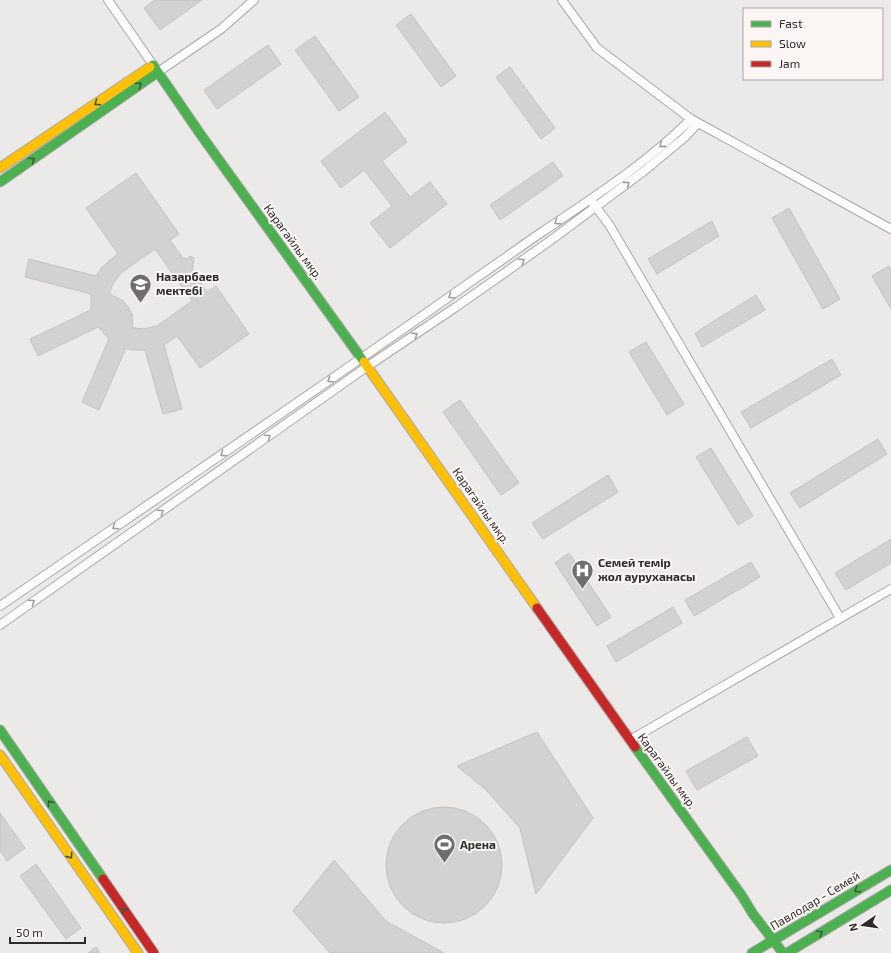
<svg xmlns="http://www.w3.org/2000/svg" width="891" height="953" viewBox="0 0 891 953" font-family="'Exo 2',sans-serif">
  <rect width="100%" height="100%" fill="#eceae8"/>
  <!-- building -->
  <path fill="#d2d2d2" stroke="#c3c2c2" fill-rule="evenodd" d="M155,0H202L160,30L144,8Z
    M411,14L456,76L441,87L396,25Z
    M315,36L359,97L339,111L295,50Z
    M268,45L281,64L217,109L204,90Z
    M510,67L555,128L541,139L496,77Z
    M385,112L407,142L382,161L410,197L430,182L447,204L390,248L370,223L392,206L364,170L341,188L321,161Z
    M553,162L563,176L500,220L490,205Z
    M136,173L179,234L170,240L183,258L187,259L190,256L194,258L192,271L207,292L216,286L249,334L200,368L177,336L164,345L182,409L163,414L145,350H131L126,348L99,410L82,402L109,339L98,327L38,356L30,339L91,310V294L25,277L29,259L96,276L102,267L118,254L86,208ZM155,249L192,301L157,326L143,329L135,328H133L132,314L128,307L123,301L110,294V291L113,284L121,273Z
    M789,208L840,299L823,309L772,218Z
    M712,221L719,236L657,274L648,259Z
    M889,266L891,270V309L872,276Z
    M756,295L765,310L702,347L695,333Z
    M646,342L684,404L667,415L629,352Z
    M832,359L841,375L751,428L741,412Z
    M460,400L519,483L501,495L443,412Z
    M878,439L887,454L800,508L790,493Z
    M711,448L753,516L738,525L696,457Z
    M608,475L618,492L543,539L532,523Z
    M891,539V563L846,590L835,573Z
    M569,553L611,617L597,626L555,563Z
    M751,562L760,577L694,616L685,600Z
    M673,607L682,623L616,662L607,646Z
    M537,732L593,818L536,894L520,828L485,789L457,766Z
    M747,737L758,756L697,790L686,771Z
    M386 865a58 58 0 1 1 116 0a58 58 0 1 1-116 0Z
    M0,813L25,848L7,861L0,851Z
    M334,860L386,921L444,953H330L293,911Z
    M36,864L81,928L66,939L20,876Z
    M96,947L100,953H88Z"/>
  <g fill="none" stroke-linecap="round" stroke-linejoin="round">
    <defs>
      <path id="street" d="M108,0L153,65
        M562,0L597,48L691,119L891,229
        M158,72L221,29L254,0
        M593,203L610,226L840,618
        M0,606C159,497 319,389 476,278C498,263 520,247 542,232C594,197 647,163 691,119
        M0,625L368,366L456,307L547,243L644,171L684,138L698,123
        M630,740L891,589"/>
      <path id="fast" d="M150,67L153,65L201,135L364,362
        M0,182L158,72
        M0,730L103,879
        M635,747L742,896L753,914L783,953
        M752,953L891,870
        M787,953L891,890"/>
      <path id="slow" d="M0,168L150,67
        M364,362L537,608
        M0,755L138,953"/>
      <path id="jam" d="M537,608L635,747
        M103,879L154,953"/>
    </defs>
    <!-- street casing -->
    <use href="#street" stroke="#a9a8a7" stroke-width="10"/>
    <!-- fast casing -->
    <use href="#fast" stroke="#a9a8a7" stroke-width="11"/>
    <!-- slow casing -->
    <use href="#slow" stroke="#a9a8a7" stroke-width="11"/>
    <!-- jam casing -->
    <use href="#jam" stroke="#a9a8a7" stroke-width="11"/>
    <!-- street -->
    <use href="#street" stroke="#fcfcfc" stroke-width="8"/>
    <!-- fast -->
    <use href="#fast" stroke="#4caf50" stroke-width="9"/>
    <!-- slow -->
    <use href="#slow" stroke="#ffc107" stroke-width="9"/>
    <!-- jam -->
    <use href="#jam" stroke="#c62828" stroke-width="9"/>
  </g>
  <!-- one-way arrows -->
  <defs><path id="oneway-chevron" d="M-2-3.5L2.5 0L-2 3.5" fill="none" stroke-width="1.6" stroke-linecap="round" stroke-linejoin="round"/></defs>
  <g stroke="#385a38">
    <use href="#oneway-chevron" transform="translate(139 85) rotate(-35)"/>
    <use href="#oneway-chevron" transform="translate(97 103) rotate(146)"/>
    <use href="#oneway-chevron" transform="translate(32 160) rotate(-35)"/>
    <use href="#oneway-chevron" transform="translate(50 803) rotate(-124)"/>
    <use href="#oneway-chevron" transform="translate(70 856) rotate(55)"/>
    <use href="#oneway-chevron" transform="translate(857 890) rotate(149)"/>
    <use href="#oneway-chevron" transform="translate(124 910) rotate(-125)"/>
    <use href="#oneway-chevron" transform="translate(820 933) rotate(-31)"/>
  </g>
  <g stroke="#9f9e9e">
    <use href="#oneway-chevron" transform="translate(662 145) rotate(140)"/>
    <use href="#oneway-chevron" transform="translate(627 184) rotate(-37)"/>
    <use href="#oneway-chevron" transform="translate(557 222) rotate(147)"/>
    <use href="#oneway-chevron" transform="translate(522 261) rotate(-35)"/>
    <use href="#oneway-chevron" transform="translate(451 296) rotate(145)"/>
    <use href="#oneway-chevron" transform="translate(415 335) rotate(-34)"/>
    <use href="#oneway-chevron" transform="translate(330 380) rotate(146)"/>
    <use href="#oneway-chevron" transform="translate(268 437) rotate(-35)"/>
    <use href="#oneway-chevron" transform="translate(223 454) rotate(146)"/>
    <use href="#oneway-chevron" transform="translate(161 512) rotate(-35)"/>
    <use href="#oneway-chevron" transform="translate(115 527) rotate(146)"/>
    <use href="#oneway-chevron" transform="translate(32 602) rotate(-35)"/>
  </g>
  <!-- icons -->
  <defs>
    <symbol id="school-pin" viewBox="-11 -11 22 30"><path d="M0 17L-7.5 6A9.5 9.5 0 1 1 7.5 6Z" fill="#706e6d" stroke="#fbf6f4"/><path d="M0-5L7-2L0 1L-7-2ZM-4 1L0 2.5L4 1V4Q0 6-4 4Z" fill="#fff"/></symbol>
    <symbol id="hospital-pin" viewBox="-11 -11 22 30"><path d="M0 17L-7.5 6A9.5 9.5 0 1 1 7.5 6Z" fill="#706e6d" stroke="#fbf6f4"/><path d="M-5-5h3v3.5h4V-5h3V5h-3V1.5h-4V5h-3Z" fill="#fff"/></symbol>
    <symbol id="stadium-pin" viewBox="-11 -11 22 30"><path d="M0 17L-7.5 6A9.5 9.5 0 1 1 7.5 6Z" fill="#706e6d" stroke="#fbf6f4"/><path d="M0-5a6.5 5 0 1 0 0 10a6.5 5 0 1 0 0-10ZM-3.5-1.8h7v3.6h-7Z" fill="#fff"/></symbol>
  </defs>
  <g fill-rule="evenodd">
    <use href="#school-pin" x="128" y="272" width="25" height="34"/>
    <use href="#hospital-pin" x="570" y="558" width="25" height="34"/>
    <use href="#stadium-pin" x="432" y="832" width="25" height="34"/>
  </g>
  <g text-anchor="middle" stroke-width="4" stroke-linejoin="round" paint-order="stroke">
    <!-- street labels -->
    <g font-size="12" fill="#2d2c2b" stroke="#fbf6f4">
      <text transform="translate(293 242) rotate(54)" y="4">Карагайлы мкр.</text>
      <text transform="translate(481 506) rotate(55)" y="4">Карагайлы мкр.</text>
      <text transform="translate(667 771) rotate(54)" y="4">Карагайлы мкр.</text>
      <text transform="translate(815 901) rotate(-31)" y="4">Павлодар - Семей</text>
    </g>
    <!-- poi labels -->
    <g font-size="12" font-weight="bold" fill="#2d2c2b" stroke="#fbf6f4" text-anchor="start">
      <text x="156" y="281">Назарбаев<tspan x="156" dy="14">мектебі</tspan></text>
      <text x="598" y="567">Семей темір<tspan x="598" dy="14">жол ауруханасы</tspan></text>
      <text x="460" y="849">Арена</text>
    </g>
  </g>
  <!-- legend -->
  <rect x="743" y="8" width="140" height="72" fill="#fbf6f4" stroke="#a9a5a4"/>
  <rect x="751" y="21" width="20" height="6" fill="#4caf50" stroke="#a9a5a4"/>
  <text x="779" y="28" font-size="12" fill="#2d2c2b">Fast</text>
  <rect x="751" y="41" width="20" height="6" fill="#ffc107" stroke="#a9a5a4"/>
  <text x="779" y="48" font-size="12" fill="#2d2c2b">Slow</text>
  <rect x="751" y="61" width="20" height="6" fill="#c62828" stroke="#a9a5a4"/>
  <text x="779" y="68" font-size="12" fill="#2d2c2b">Jam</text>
  <!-- north arrow -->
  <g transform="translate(863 925) rotate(257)" stroke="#fbf6f4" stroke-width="3" paint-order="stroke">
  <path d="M0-3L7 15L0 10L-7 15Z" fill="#2d2c2b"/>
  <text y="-6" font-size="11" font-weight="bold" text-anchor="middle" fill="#2d2c2b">N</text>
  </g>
  <!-- scale -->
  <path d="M10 937v6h75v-6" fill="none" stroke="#2d2c2b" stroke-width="2"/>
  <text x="16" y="937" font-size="12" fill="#2d2c2b" stroke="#fbf6f4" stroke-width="3" paint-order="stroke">50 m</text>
</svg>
